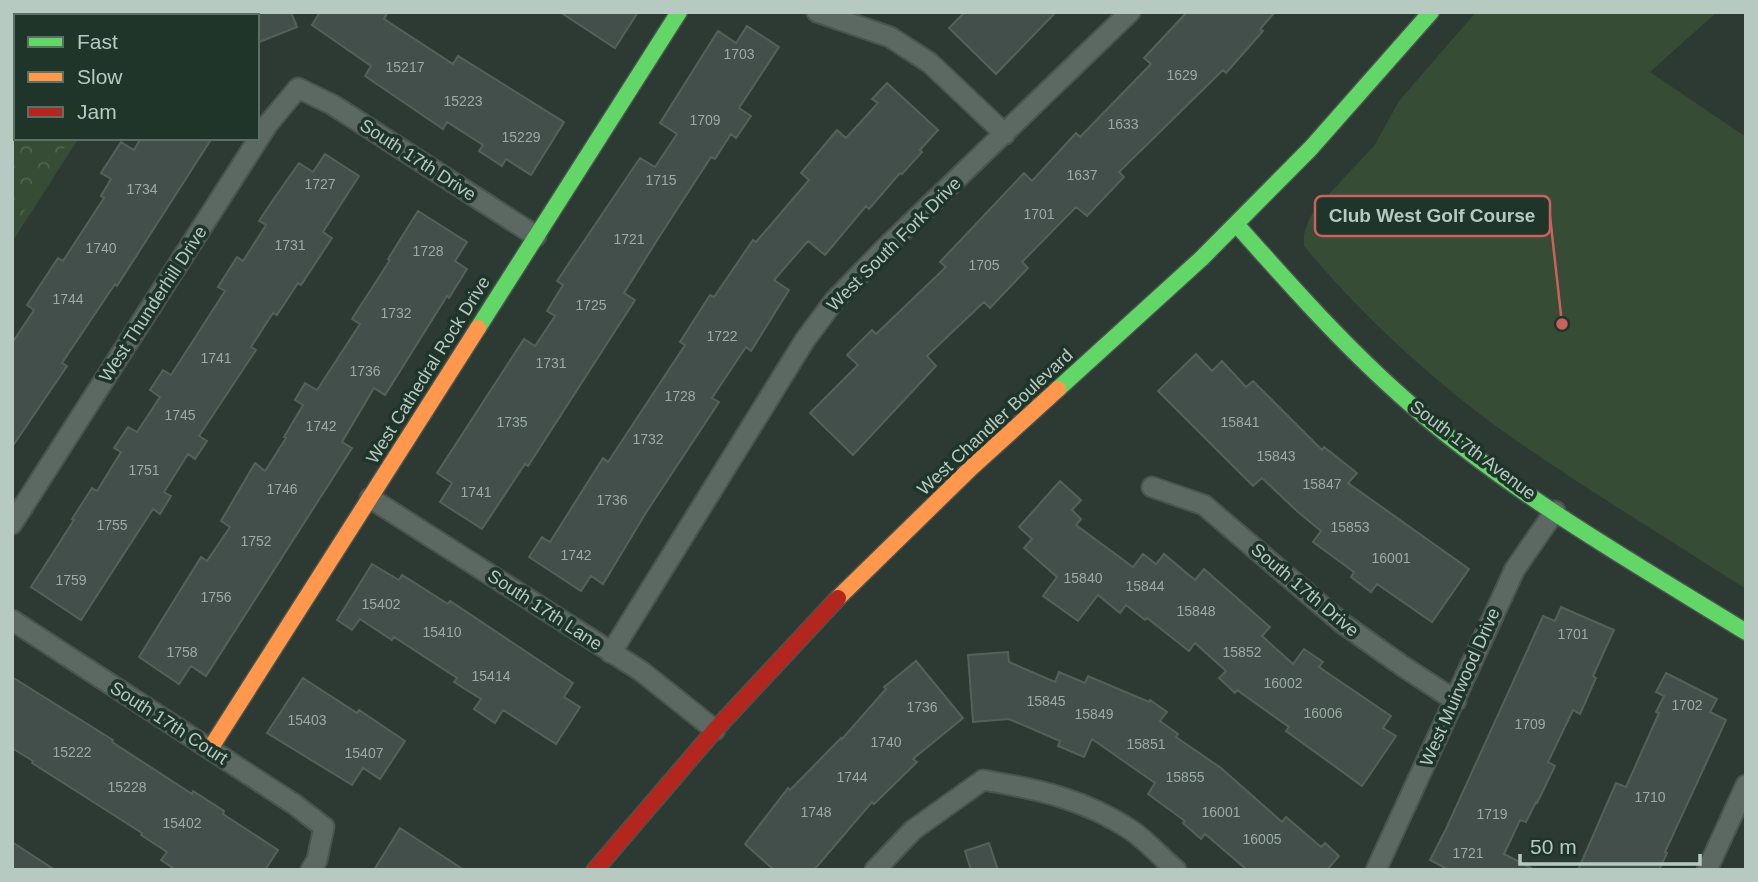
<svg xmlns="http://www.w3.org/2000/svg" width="1758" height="882" viewBox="0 0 1758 882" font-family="Helvetica,sans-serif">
  <defs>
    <pattern id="park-crowns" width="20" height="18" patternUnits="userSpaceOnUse" patternTransform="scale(1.75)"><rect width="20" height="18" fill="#374c34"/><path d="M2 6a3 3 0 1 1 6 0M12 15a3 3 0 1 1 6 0" fill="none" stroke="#526450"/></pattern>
  </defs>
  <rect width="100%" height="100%" fill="#2c3a33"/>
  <!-- grass -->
  <path fill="#374c34" d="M12,12H159L114,16H16V138H79L12,242Z
    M1476,12H1717L1650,72L1746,137V589C1673,542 1599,497 1527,448C1447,394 1365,320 1304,246V234L1310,217L1326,197L1374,146L1399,101Z"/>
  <!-- park -->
  <path fill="url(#park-crowns)" d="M12,12H152L149,16H16V138H71L12,230Z"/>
  <!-- building -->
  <path fill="#434f4a" stroke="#54615b" stroke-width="2" d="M257,12H291L297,27L257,43Z
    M320,12H388L384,19L453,64L458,56L564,122L531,175L506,159L502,166L479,151L483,145L447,122L443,129L365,76L371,66L312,25Z
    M560,12H638L615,48Z
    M965,12H1056L996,74L949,28Z
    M1187,12H1275L1260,29L1263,31L1226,73L1223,70L1119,172L1124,177L1087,216L1076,207L1022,262L1028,268L990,308L984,302L927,356L936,366L853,455L810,413L858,365L847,355L872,330L876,334L946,267L940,262L1024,173L1032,181L1076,133L1080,137L1151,64L1144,58Z
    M747,26L779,47L739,108L751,116L736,138L731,134L715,159L711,157L661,234L624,293L635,300L528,466L525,464L482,529L440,502L452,483L437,473L524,339L535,346L555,316L547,311L563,285L557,281L640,158L655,167L677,134L660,123L718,31L736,43Z
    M887,83L938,130L920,150L922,152L902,174L900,173L869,209L866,206L825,255L808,241L774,280L789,290L751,351L746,347L712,398L719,402L647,511L603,584L591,576L581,591L529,557L542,537L550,542L603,458L608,462L685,345L680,342L710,295L714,297L753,240L756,242L809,180L801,173L837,130L846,138L878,103L872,99Z
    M141,138H212L117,286L115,284L62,363L67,366L12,447V343L34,310L27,305L58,258L63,261L104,198L101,196L111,179L101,173L121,142L134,150Z
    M325,154L359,176L323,232L332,238L301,285L298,283L277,315L273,313L251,347L256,350L199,436L207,441L195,459L188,454L164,492L171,496L160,514L153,509L81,620L31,587L74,520L72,519L92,488L97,491L121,452L114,448L128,427L137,432L160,397L150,390L163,370L171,375L225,291L218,287L237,257L243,261L266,225L259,221L273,200L299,163L313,172Z
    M418,211L467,242L455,261L467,269L449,298L447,296L385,395L374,388L342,442L352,448L206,676L191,666L179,684L139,657L201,557L207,561L230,527L221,521L255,463L265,471L286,438L284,437L303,405L295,400L305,383L317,390L360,324L352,319L390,260L388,259Z
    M1196,354L1212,371L1222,361L1246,387L1253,381L1322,450L1324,447L1357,473L1348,483L1469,569L1432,622L1377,584L1371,592L1351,577L1354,572L1313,542L1321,531L1298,512L1262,478L1253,486L1158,391Z
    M1060,481L1081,500L1072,510L1081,519L1076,525L1133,567L1143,554L1156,564L1164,554L1195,580L1204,569L1270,627L1262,636L1293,664L1304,649L1323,662L1319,667L1391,716L1383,728L1396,736L1362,786L1286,731L1289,727L1237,690L1235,693L1219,678L1226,671L1195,643L1189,651L1147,618L1145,620L1126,605L1120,613L1098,595L1078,621L1043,596L1057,577L1024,548L1032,539L1019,527Z
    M372,564L399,580L402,575L448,604L450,601L573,683L564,697L580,707L556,744L503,710L495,723L474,709L481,699L454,682L457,678L394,637L392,640L360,619L352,630L337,620Z
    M1561,607L1614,630L1593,676L1596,678L1580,714L1573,710L1548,762L1555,766L1537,803L1536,802L1526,822L1520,820L1504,854L1535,870H1449L1430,860L1446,829L1543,616L1555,621Z
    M1008,652L1009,662L1055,682L1059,672L1085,683L1088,676L1149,702L1150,700L1167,712L1160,721L1178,734L1176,737L1221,768L1282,822L1286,817L1321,847L1325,843L1339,856L1327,870L1246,869L1205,834L1201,839L1183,823L1185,821L1148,794L1155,783L1092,739L1084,757L1058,746L1060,741L1009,719L973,722L968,655Z
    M916,661L963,718L913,759L917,762L874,804L872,802L814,870H774L745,844L788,788L790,790L841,738L842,739L886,689L884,687Z
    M1666,673L1717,699L1710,712L1726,720L1665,852L1667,853L1659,870H1578L1616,783L1626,787L1659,713L1656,712L1664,696L1656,692Z
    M12,677L113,740L112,742L192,794L193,791L224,811L223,814L278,850L265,870H176L161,860L167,852L141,835L142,833L32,763L33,761L12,748Z
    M303,678L357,713L359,710L405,741L380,779L363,768L352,785L267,733Z
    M400,828L464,870H374Z
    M12,842L55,870H12Z
    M989,843L998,870H971L965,851Z"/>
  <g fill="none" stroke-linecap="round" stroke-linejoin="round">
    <defs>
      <path id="street" d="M817,12L890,37L930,63L1005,134
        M1152,487L1204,505L1342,623L1404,667L1456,701
        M370,498L641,671L715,730
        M12,524L268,124L298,88L333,105L536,236
        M12,620L294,804L324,827L317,860L311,870
        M611,653L805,340L834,301L884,249L1130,12
        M875,870L913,830L983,780C1037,789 1084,799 1131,830C1147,841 1161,857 1176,870
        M1376,870L1515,569L1555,511
        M1707,870L1746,785"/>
      <path id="fast" d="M1236,224C1291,286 1346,348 1409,403C1511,493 1631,561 1746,632
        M478,328L679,12
        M1058,389L1202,258L1311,148L1431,12"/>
      <path id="slow" d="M838,598L971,468L1058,389
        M210,749L478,328"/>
      <path id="jam" d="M595,870L715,730L838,598"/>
    </defs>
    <!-- street casing -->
    <use href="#street" stroke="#4a544f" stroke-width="23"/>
    <!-- fast casing -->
    <use href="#fast" stroke="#4a544f" stroke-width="19"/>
    <!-- slow casing -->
    <use href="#slow" stroke="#4a544f" stroke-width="19"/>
    <!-- jam casing -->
    <use href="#jam" stroke="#4a544f" stroke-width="19"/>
    <!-- street -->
    <use href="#street" stroke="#5c6862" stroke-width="19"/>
    <!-- fast -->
    <use href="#fast" stroke="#63d668" stroke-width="16"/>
    <!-- slow -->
    <use href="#slow" stroke="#ff974d" stroke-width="16"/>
    <!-- jam -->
    <use href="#jam" stroke="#b3261e" stroke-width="16"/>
  </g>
  <g text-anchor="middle" stroke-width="7" stroke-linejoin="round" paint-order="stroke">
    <!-- number labels -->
    <g font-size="14" fill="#9aaba3">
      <text x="739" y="59">1703</text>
      <text x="405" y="72">15217</text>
      <text x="1182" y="80">1629</text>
      <text x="463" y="106">15223</text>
      <text x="705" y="125">1709</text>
      <text x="1123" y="129">1633</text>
      <text x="521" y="142">15229</text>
      <text x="1082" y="180">1637</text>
      <text x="661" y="185">1715</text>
      <text x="320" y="189">1727</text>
      <text x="142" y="194">1734</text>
      <text x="1039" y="219">1701</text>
      <text x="629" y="244">1721</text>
      <text x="290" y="250">1731</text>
      <text x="101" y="253">1740</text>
      <text x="428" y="256">1728</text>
      <text x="984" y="270">1705</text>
      <text x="68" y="304">1744</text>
      <text x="591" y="310">1725</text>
      <text x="396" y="318">1732</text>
      <text x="722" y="341">1722</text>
      <text x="216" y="363">1741</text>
      <text x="551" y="368">1731</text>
      <text x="365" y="376">1736</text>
      <text x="680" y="401">1728</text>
      <text x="180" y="420">1745</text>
      <text x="512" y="427">1735</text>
      <text x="1240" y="427">15841</text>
      <text x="321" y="431">1742</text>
      <text x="648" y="444">1732</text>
      <text x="1276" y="461">15843</text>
      <text x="144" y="475">1751</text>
      <text x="1322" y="489">15847</text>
      <text x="282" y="494">1746</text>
      <text x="476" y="497">1741</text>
      <text x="612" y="505">1736</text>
      <text x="112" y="530">1755</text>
      <text x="1350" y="532">15853</text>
      <text x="256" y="546">1752</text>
      <text x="576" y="560">1742</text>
      <text x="1391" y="563">16001</text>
      <text x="1083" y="583">15840</text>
      <text x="71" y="585">1759</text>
      <text x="1145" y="591">15844</text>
      <text x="216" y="602">1756</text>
      <text x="381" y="609">15402</text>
      <text x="1196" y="616">15848</text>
      <text x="442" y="637">15410</text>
      <text x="1573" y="639">1701</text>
      <text x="182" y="657">1758</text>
      <text x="1242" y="657">15852</text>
      <text x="491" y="681">15414</text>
      <text x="1283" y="688">16002</text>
      <text x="1046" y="706">15845</text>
      <text x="1687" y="710">1702</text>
      <text x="922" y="712">1736</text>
      <text x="1323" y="718">16006</text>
      <text x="1094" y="719">15849</text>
      <text x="307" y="725">15403</text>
      <text x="1530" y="729">1709</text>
      <text x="886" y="747">1740</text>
      <text x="1146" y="749">15851</text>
      <text x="72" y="757">15222</text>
      <text x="364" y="758">15407</text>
      <text x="852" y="782">1744</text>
      <text x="1185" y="782">15855</text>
      <text x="127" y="792">15228</text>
      <text x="1650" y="802">1710</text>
      <text x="816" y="817">1748</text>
      <text x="1221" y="817">16001</text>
      <text x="1492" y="819">1719</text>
      <text x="182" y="828">15402</text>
      <text x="1262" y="844">16005</text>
      <text x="1468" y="858">1721</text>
    </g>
    <!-- street labels -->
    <g font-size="18" fill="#b7cac1" stroke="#1f352a">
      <text transform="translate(418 160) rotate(33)" y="6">South 17th Drive</text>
      <text transform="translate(894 244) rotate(-45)" y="6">West South Fork Drive</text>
      <text transform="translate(153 304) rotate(-57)" y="6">West Thunderhill Drive</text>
      <text transform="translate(428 370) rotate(-58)" y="6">West Cathedral Rock Drive</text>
      <text transform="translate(995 422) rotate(-43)" y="6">West Chandler Boulevard</text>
      <text transform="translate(1473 450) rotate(37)" y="6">South 17th Avenue</text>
      <text transform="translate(1305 590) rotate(40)" y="6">South 17th Drive</text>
      <text transform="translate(545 610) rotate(33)" y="6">South 17th Lane</text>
      <text transform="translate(1460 687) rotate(-66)" y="6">West Muirwood Drive</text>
      <text transform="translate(169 723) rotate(33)" y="6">South 17th Court</text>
    </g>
  </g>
  <!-- callouts -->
  <path fill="none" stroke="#cb615e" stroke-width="2.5" d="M1562 324L1550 216"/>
  <circle fill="#cb615e" stroke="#1f352a" stroke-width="2.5" cx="1562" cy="324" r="7"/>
  <rect fill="#1f352a" stroke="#cb615e" stroke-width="2.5" x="1315" y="196" width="235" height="40" rx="7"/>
  <g font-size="19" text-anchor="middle" font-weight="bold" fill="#b7cac1">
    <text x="1432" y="222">Club West Golf Course</text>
  </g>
  <!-- border -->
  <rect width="1758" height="882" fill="none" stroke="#b7cac1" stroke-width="28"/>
  <!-- legend -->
  <rect x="14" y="14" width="245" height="126" fill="#1f352a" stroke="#5c7166" stroke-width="2"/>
  <rect x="28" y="37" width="35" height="10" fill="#63d668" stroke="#5c7166" stroke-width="2"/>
  <text x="77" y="49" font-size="21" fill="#b7cac1">Fast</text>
  <rect x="28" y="72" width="35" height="10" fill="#ff974d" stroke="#5c7166" stroke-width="2"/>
  <text x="77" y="84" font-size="21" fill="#b7cac1">Slow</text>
  <rect x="28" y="107" width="35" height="10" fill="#b3261e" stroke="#5c7166" stroke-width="2"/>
  <text x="77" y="119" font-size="21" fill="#b7cac1">Jam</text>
  <!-- scale -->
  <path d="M1520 854v10h180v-10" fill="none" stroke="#b7cac1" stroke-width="3.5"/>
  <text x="1530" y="854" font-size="21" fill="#b7cac1" stroke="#1f352a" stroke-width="5" paint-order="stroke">50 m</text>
</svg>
